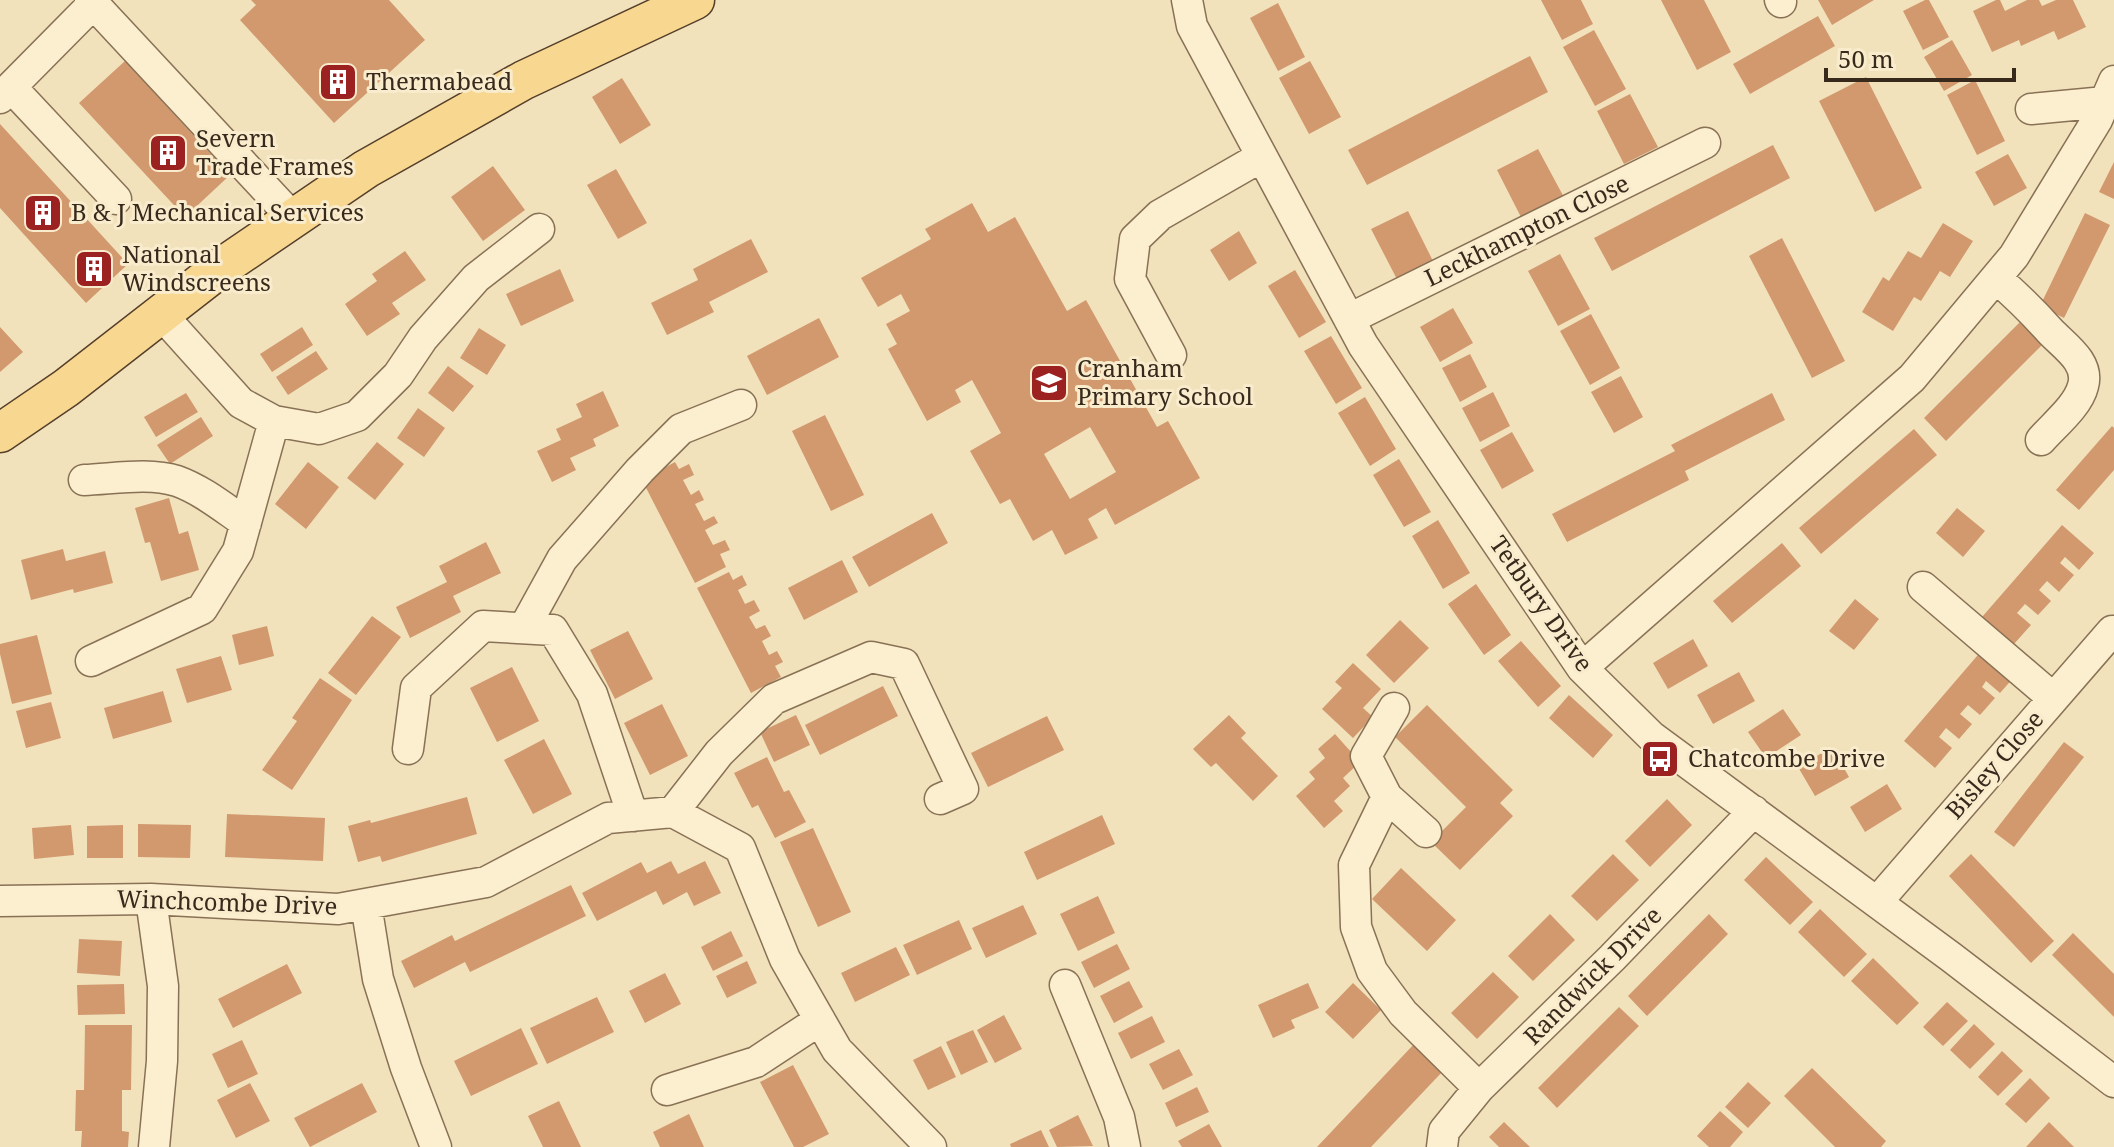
<svg xmlns="http://www.w3.org/2000/svg" width="2114" height="1147" viewBox="0 0 2114 1147" font-family="'Noto Serif',serif">
  <rect width="100%" height="100%" fill="#f1e2bc"/>
  <!-- building -->
  <path fill="#d2996f" fill-rule="evenodd" d="M251,0H389L425,40L334,123L240,20L256,5Z
    M1541,0H1581L1593,24L1562,40Z
    M1661,0H1704L1731,52L1697,70Z
    M1818,0H1874L1832,25Z
    M1925,0H1929L1949,37L1923,50L1903,11Z
    M1996,0H2000L2005,11L2027,0H2039L2042,6L2056,0H2073L2086,27L2058,40L2054,31L2021,46L2019,40L1992,52L1973,11Z
    M1278,3L1305,57L1278,71L1250,18Z
    M1818,16L1835,46L1750,94L1733,64Z
    M1594,30L1626,89L1595,106L1563,47Z
    M1952,40L1972,75L1944,91L1924,57Z
    M1530,56L1548,92L1367,185L1348,150Z
    M125,61L230,175L185,217L79,103Z
    M1310,61L1341,117L1309,134L1279,78Z
    M1866,77L1922,188L1875,212L1819,101Z
    M622,78L651,125L620,144L592,97Z
    M1975,80L2005,141L1977,155L1947,95Z
    M1630,94L1658,147L1624,164L1597,111Z
    M0,124L128,264L86,303L0,208Z
    M1773,145L1790,178L1612,271L1594,238Z
    M1538,149L1566,201L1524,223L1497,170Z
    M2008,154L2027,188L1994,206L1975,172Z
    M2114,162V199L2099,192Z
    M493,166L525,210L483,241L451,197Z
    M616,169L647,223L618,239L587,185Z
    M972,203L988,232L1015,217L1067,311L1086,300L1157,427L1168,421L1200,478L1115,525L1106,508L1088,519L1098,538L1065,555L1052,530L1033,541L1010,499L1000,504L970,451L1001,433L972,380L955,390L961,402L927,421L888,349L897,344L886,324L910,311L901,294L878,307L861,278L931,239L925,229ZM1090,427L1116,472L1070,499L1044,454Z
    M1408,211L1436,267L1400,285L1371,229Z
    M2085,213L2110,225L2064,318L2040,306Z
    M1943,223L1973,241L1950,277L1940,271L1921,301L1914,297L1893,331L1862,312L1883,277L1889,281L1908,251L1921,258Z
    M1239,231L1257,263L1229,281L1210,250Z
    M1782,238L1845,361L1812,378L1749,256Z
    M751,239L768,272L709,302L714,312L667,335L651,303L698,280L693,269Z
    M405,251L426,280L392,303L400,314L367,336L345,304L377,281L372,274Z
    M1560,254L1590,309L1558,326L1528,271Z
    M560,269L574,301L521,326L506,294Z
    M1295,270L1326,322L1299,338L1268,286Z
    M1453,308L1473,343L1440,362L1420,327Z
    M1591,314L1620,368L1590,385L1560,331Z
    M819,318L839,357L767,395L747,356Z
    M2023,319L2046,341L1946,441L1924,418Z
    M0,327L23,352L0,372Z
    M302,327L313,345L272,372L260,354Z
    M479,328L506,345L487,375L460,358Z
    M1331,336L1362,388L1336,404L1304,351Z
    M316,351L328,369L288,395L276,377Z
    M1470,354L1487,387L1460,402L1442,368Z
    M448,366L474,386L453,412L428,393Z
    M1621,376L1643,417L1614,433L1591,392Z
    M603,391L619,426L593,439L596,446L570,458L576,470L552,482L537,451L561,440L556,429L582,417L576,404Z
    M1493,392L1510,426L1480,442L1462,408Z
    M186,393L198,412L156,437L144,417Z
    M1772,393L1785,420L1685,471L1689,480L1567,542L1552,514L1675,451L1671,445Z
    M1365,397L1396,449L1370,466L1338,413Z
    M418,408L445,428L424,457L397,438Z
    M825,415L864,495L831,511L792,431Z
    M201,417L213,436L170,464L157,445Z
    M2112,426L2114,428V470L2079,510L2056,490Z
    M1914,429L1937,455L1821,554L1799,528Z
    M1512,432L1534,471L1502,489L1480,450Z
    M377,442L404,464L375,500L347,478Z
    M1399,459L1431,512L1404,527L1373,475Z
    M308,462L339,487L306,529L275,504Z
    M675,462L679,469L689,464L694,475L683,480L691,495L699,490L704,500L695,504L704,521L714,516L718,523L705,530L713,545L725,540L730,550L720,554L726,567L695,583L642,480Z
    M169,498L179,534L188,531L199,570L161,581L150,542L145,543L135,508Z
    M1957,508L1985,531L1963,557L1936,533Z
    M932,513L948,543L869,587L852,557Z
    M1438,520L1470,573L1443,589L1412,536Z
    M2062,525L2094,553L2079,570L2065,557L2060,563L2074,575L2059,592L2047,581L2039,590L2051,601L2038,615L2025,604L2017,613L2031,625L2014,644L1982,617Z
    M486,542L501,573L453,596L461,612L410,638L396,607L447,582L439,566Z
    M1782,543L1801,566L1732,623L1713,601Z
    M63,549L66,561L105,551L113,583L74,593L73,589L31,600L21,560Z
    M842,560L858,592L804,620L788,588Z
    M729,572L733,580L742,575L747,585L738,590L745,604L754,600L760,611L749,617L756,629L765,625L771,636L762,641L769,655L777,651L783,662L775,666L781,677L751,693L697,588Z
    M1476,584L1511,635L1484,655L1448,604Z
    M1855,599L1879,619L1854,650L1829,631Z
    M372,616L401,637L356,695L328,673Z
    M1400,620L1429,648L1394,683L1366,655Z
    M267,626L274,656L239,665L232,635Z
    M628,631L653,679L615,699L590,650Z
    M37,635L52,694L12,704L0,654V644Z
    M1693,639L1708,666L1668,689L1653,663Z
    M1521,641L1561,686L1538,707L1498,661Z
    M1983,649L2015,676L2000,693L1986,681L1982,687L1995,698L1980,715L1968,705L1960,714L1972,724L1959,739L1946,728L1939,737L1952,748L1935,768L1904,741Z
    M221,656L232,690L187,703L176,669Z
    M1353,663L1381,689L1363,708L1373,717L1353,738L1322,709L1342,688L1335,682Z
    M512,667L539,721L497,742L470,688Z
    M1739,672L1755,701L1713,724L1697,695Z
    M320,678L352,700L292,790L262,770L297,721L292,718Z
    M883,686L898,716L820,755L805,725Z
    M163,691L172,722L113,739L104,708Z
    M1569,695L1613,735L1593,758L1549,718Z
    M51,702L61,738L26,748L16,711Z
    M662,704L688,756L650,775L624,723Z
    M1427,705L1513,790L1500,803L1513,816L1460,870L1431,842L1466,807L1395,737Z
    M1783,709L1801,735L1766,758L1748,732Z
    M796,715L810,745L774,762L760,732Z
    M1229,715L1246,733L1241,738L1278,776L1253,801L1216,763L1211,767L1193,749Z
    M1047,716L1064,750L988,787L971,753Z
    M1335,734L1360,762L1343,778L1350,786L1334,801L1343,811L1324,828L1296,796L1315,779L1309,772L1325,758L1318,749Z
    M544,739L572,794L533,814L504,760Z
    M2064,742L2084,757L2014,847L1994,832Z
    M1832,747L1849,777L1815,796L1798,767Z
    M767,757L784,792L789,790L806,822L775,838L758,805L752,808L734,773Z
    M1887,784L1902,809L1865,832L1850,807Z
    M467,797L477,834L382,862L380,856L358,862L348,826L370,820L371,823Z
    M1667,799L1692,825L1650,867L1625,841Z
    M227,814L325,818L323,861L225,857Z
    M1102,815L1115,844L1037,880L1024,852Z
    M138,824L191,825L190,858L138,857Z
    M71,825L74,855L34,859L32,828Z
    M123,825V858H87V826Z
    M813,828L851,912L818,927L780,842Z
    M1613,854L1639,880L1597,921L1571,896Z
    M1971,854L2054,941L2031,963L1949,876Z
    M1766,857L1813,902L1790,925L1744,880Z
    M671,861L678,874L705,861L721,893L694,906L687,892L663,905L656,891L597,921L582,893L641,862L647,873Z
    M1401,868L1456,920L1427,951L1372,899Z
    M571,885L586,916L470,972L465,962L414,988L401,961L452,935L455,941Z
    M1098,896L1115,933L1078,951L1060,914Z
    M1023,905L1037,934L986,958L972,928Z
    M1820,909L1867,954L1844,977L1798,932Z
    M1550,914L1575,940L1533,981L1508,956Z
    M1709,914L1728,934L1647,1016L1628,996Z
    M959,920L972,949L917,975L903,945Z
    M731,931L743,956L713,971L701,947Z
    M2073,933L2114,974V1017L2052,955Z
    M79,939L122,941L120,976L77,973Z
    M1117,944L1130,969L1094,988L1081,962Z
    M896,947L910,975L855,1002L841,973Z
    M1873,958L1919,1003L1897,1025L1851,981Z
    M747,961L757,983L727,998L716,976Z
    M287,964L302,993L233,1028L218,999Z
    M1493,972L1519,997L1477,1039L1451,1013Z
    M665,973L681,1004L645,1023L629,991Z
    M1129,981L1143,1007L1114,1023L1100,996Z
    M1308,983L1319,1008L1291,1020L1295,1028L1273,1038L1258,1005Z
    M1353,983L1381,1010L1353,1039L1325,1012Z
    M124,984L125,1014L78,1015L77,985Z
    M597,997L614,1032L547,1064L530,1028Z
    M1947,1002L1968,1021L1943,1046L1923,1027Z
    M1619,1007L1639,1026L1557,1108L1538,1088Z
    M1004,1015L1022,1049L995,1063L977,1030Z
    M1152,1016L1165,1042L1131,1059L1118,1033Z
    M1974,1024L1995,1044L1970,1069L1950,1050Z
    M85,1025H132L131,1090H122V1131L129,1132L128,1147H81L82,1131H75L76,1090H84Z
    M521,1028L538,1064L471,1096L454,1061Z
    M973,1030L988,1062L961,1075L946,1042Z
    M242,1040L258,1074L228,1088L212,1054Z
    M1415,1043L1444,1070L1371,1147H1317Z
    M941,1046L956,1077L928,1090L913,1060Z
    M1179,1049L1193,1075L1163,1090L1149,1064Z
    M2002,1051L2023,1071L1998,1096L1978,1077Z
    M793,1065L829,1134L803,1147H794L760,1082Z
    M1812,1068L1886,1141L1881,1147H1835L1784,1096Z
    M2030,1078L2050,1098L2026,1123L2005,1104Z
    M1748,1082L1771,1103L1748,1128L1725,1107Z
    M250,1083L270,1121L236,1138L217,1100Z
    M362,1083L377,1112L310,1147L294,1118Z
    M1197,1087L1209,1112L1176,1127L1165,1103Z
    M559,1101L581,1147H543L528,1116Z
    M1720,1111L1743,1132L1730,1147H1709L1697,1136Z
    M689,1114L704,1147H660L653,1132Z
    M1078,1115L1093,1146L1057,1147L1049,1130Z
    M1504,1122L1530,1147H1499L1489,1137Z
    M2049,1122L2074,1147H2026Z
    M1209,1124L1222,1147H1182L1178,1141Z
    M1041,1130L1049,1147H1011L1010,1144Z"/>
  <g fill="none" stroke-linecap="round" stroke-linejoin="round">
    <defs>
      <path id="minor" d="M90,0L292,217
        M1187,0L1192,26L1363,345L1582,668L1651,736L1951,957L2114,1082
        M1780,0L1781,2
        M11,87L116,199
        M0,98L93,4
        M2031,109L2105,102
        M1997,279C2017,296 2033,312 2050,331C2064,346 2090,362 2083,386C2078,406 2054,425 2041,440
        M161,314L241,403L274,421L319,429L357,416L398,375L423,338L476,278L539,229
        M1349,319L1705,143
        M1171,355L1130,279L1135,239L1160,215L1261,157
        M84,480C113,479 149,472 177,481C202,490 224,508 246,523
        M1923,587L2053,698
        M524,628L562,559L640,470L681,429L741,405
        M91,661L202,609L238,551L274,421
        M1582,668L1912,378L2014,256L2097,120L2114,81
        M1394,708L1366,756L1387,797L1426,832
        M408,749L416,688L483,626L553,630L592,694L633,816
        M1387,797L1354,865L1356,927L1372,971L1403,1013L1479,1088
        M673,812L719,753L774,699L871,657L904,664L963,789L940,799
        M151,899L163,986L162,1061L154,1147
        M0,901L151,899L338,909L486,882L608,818L673,812L740,848L785,959L837,1050L931,1147
        M1877,902L2112,631L2114,632
        M366,904L378,979L406,1068L436,1147
        M1065,985L1119,1117L1125,1147
        M667,1090L756,1062L820,1020
        M1442,1147L1444,1131L1479,1088L1612,958L1754,811"/>
      <path id="major" d="M0,433L66,388L219,269L366,169L524,80L695,0"/>
    </defs>
    <!-- minor casing -->
    <use href="#minor" stroke="#897155" stroke-width="33"/>
    <!-- major casing -->
    <use href="#major" stroke="#563f2a" stroke-width="41"/>
    <!-- minor -->
    <use href="#minor" stroke="#fbefd0" stroke-width="30"/>
    <!-- major -->
    <use href="#major" stroke="#f8d890" stroke-width="38"/>
  </g>
  <!-- icons -->
  <defs>
    <symbol id="building-square" viewBox="-11 -11 22 22"><rect x="-9" y="-9" width="18" height="18" rx="4" fill="#9c2121" stroke="#f8eccc"/><path d="M-4-6H4V6H1V3H-1V6H-4ZM-2.5-4.3h1.7v1.8h-1.7ZM.8-4.3h1.7v1.8H.8ZM-2.5-1h1.7V.8h-1.7ZM.8-1h1.7V.8H.8Z" fill="#fff"/></symbol>
    <symbol id="school-square" viewBox="-11 -11 22 22"><rect x="-9" y="-9" width="18" height="18" rx="4" fill="#9c2121" stroke="#f8eccc"/><path d="M0-5L7-2L0 1L-7-2ZM-4 1L0 2.5L4 1V4Q0 6-4 4Z" fill="#fff"/></symbol>
    <symbol id="bus-square" viewBox="-11 -11 22 22"><rect x="-9" y="-9" width="18" height="18" rx="4" fill="#9c2121" stroke="#f8eccc"/><path d="M-5-6H5V4H4V6H2V4H-2V6H-4V4H-5ZM-3.5-4V0h7V-4ZM-3.5 1.2v1.5H-2V1.2ZM2 1.2v1.5H3.5V1.2Z" fill="#fff"/></symbol>
  </defs>
  <g fill-rule="evenodd">
    <use href="#building-square" x="316" y="60" width="44" height="44"/>
    <use href="#building-square" x="146" y="131" width="44" height="44"/>
    <use href="#building-square" x="21" y="191" width="44" height="44"/>
    <use href="#building-square" x="72" y="247" width="44" height="44"/>
    <use href="#school-square" x="1027" y="361" width="44" height="44"/>
    <use href="#bus-square" x="1638" y="737" width="44" height="44"/>
  </g>
  <g text-anchor="middle" stroke-width="6" stroke-linejoin="round" paint-order="stroke">
    <!-- poi labels -->
    <g font-size="24" fill="#37291b" stroke="#f8eccc" text-anchor="start">
      <text x="366" y="90">Thermabead</text>
      <text x="196" y="147">Severn<tspan x="196" dy="28">Trade Frames</tspan></text>
      <text x="71" y="221">B &amp; J Mechanical Services</text>
      <text x="122" y="263">National<tspan x="122" dy="28">Windscreens</tspan></text>
      <text x="1077" y="377">Cranham<tspan x="1077" dy="28">Primary School</tspan></text>
      <text x="1688" y="767">Chatcombe Drive</text>
    </g>
    <!-- street labels -->
    <g font-size="24" fill="#37291b" stroke="#f8eccc">
      <text transform="translate(1527 231) rotate(-26)" y="8">Leckhampton Close</text>
      <text transform="translate(1541 604) rotate(55)" y="8">Tetbury Drive</text>
      <text transform="translate(1995 765) rotate(-49)" y="8">Bisley Close</text>
      <text transform="translate(227 903) rotate(2)" y="8">Winchcombe Drive</text>
      <text transform="translate(1593 976) rotate(-45)" y="8">Randwick Drive</text>
    </g>
  </g>
  <!-- scale -->
  <path d="M1826 68v12h188v-12" fill="none" stroke="#37291b" stroke-width="4"/>
  <text x="1838" y="68" font-size="24" fill="#37291b" stroke="#f8eccc" stroke-width="6" paint-order="stroke">50 m</text>
</svg>
